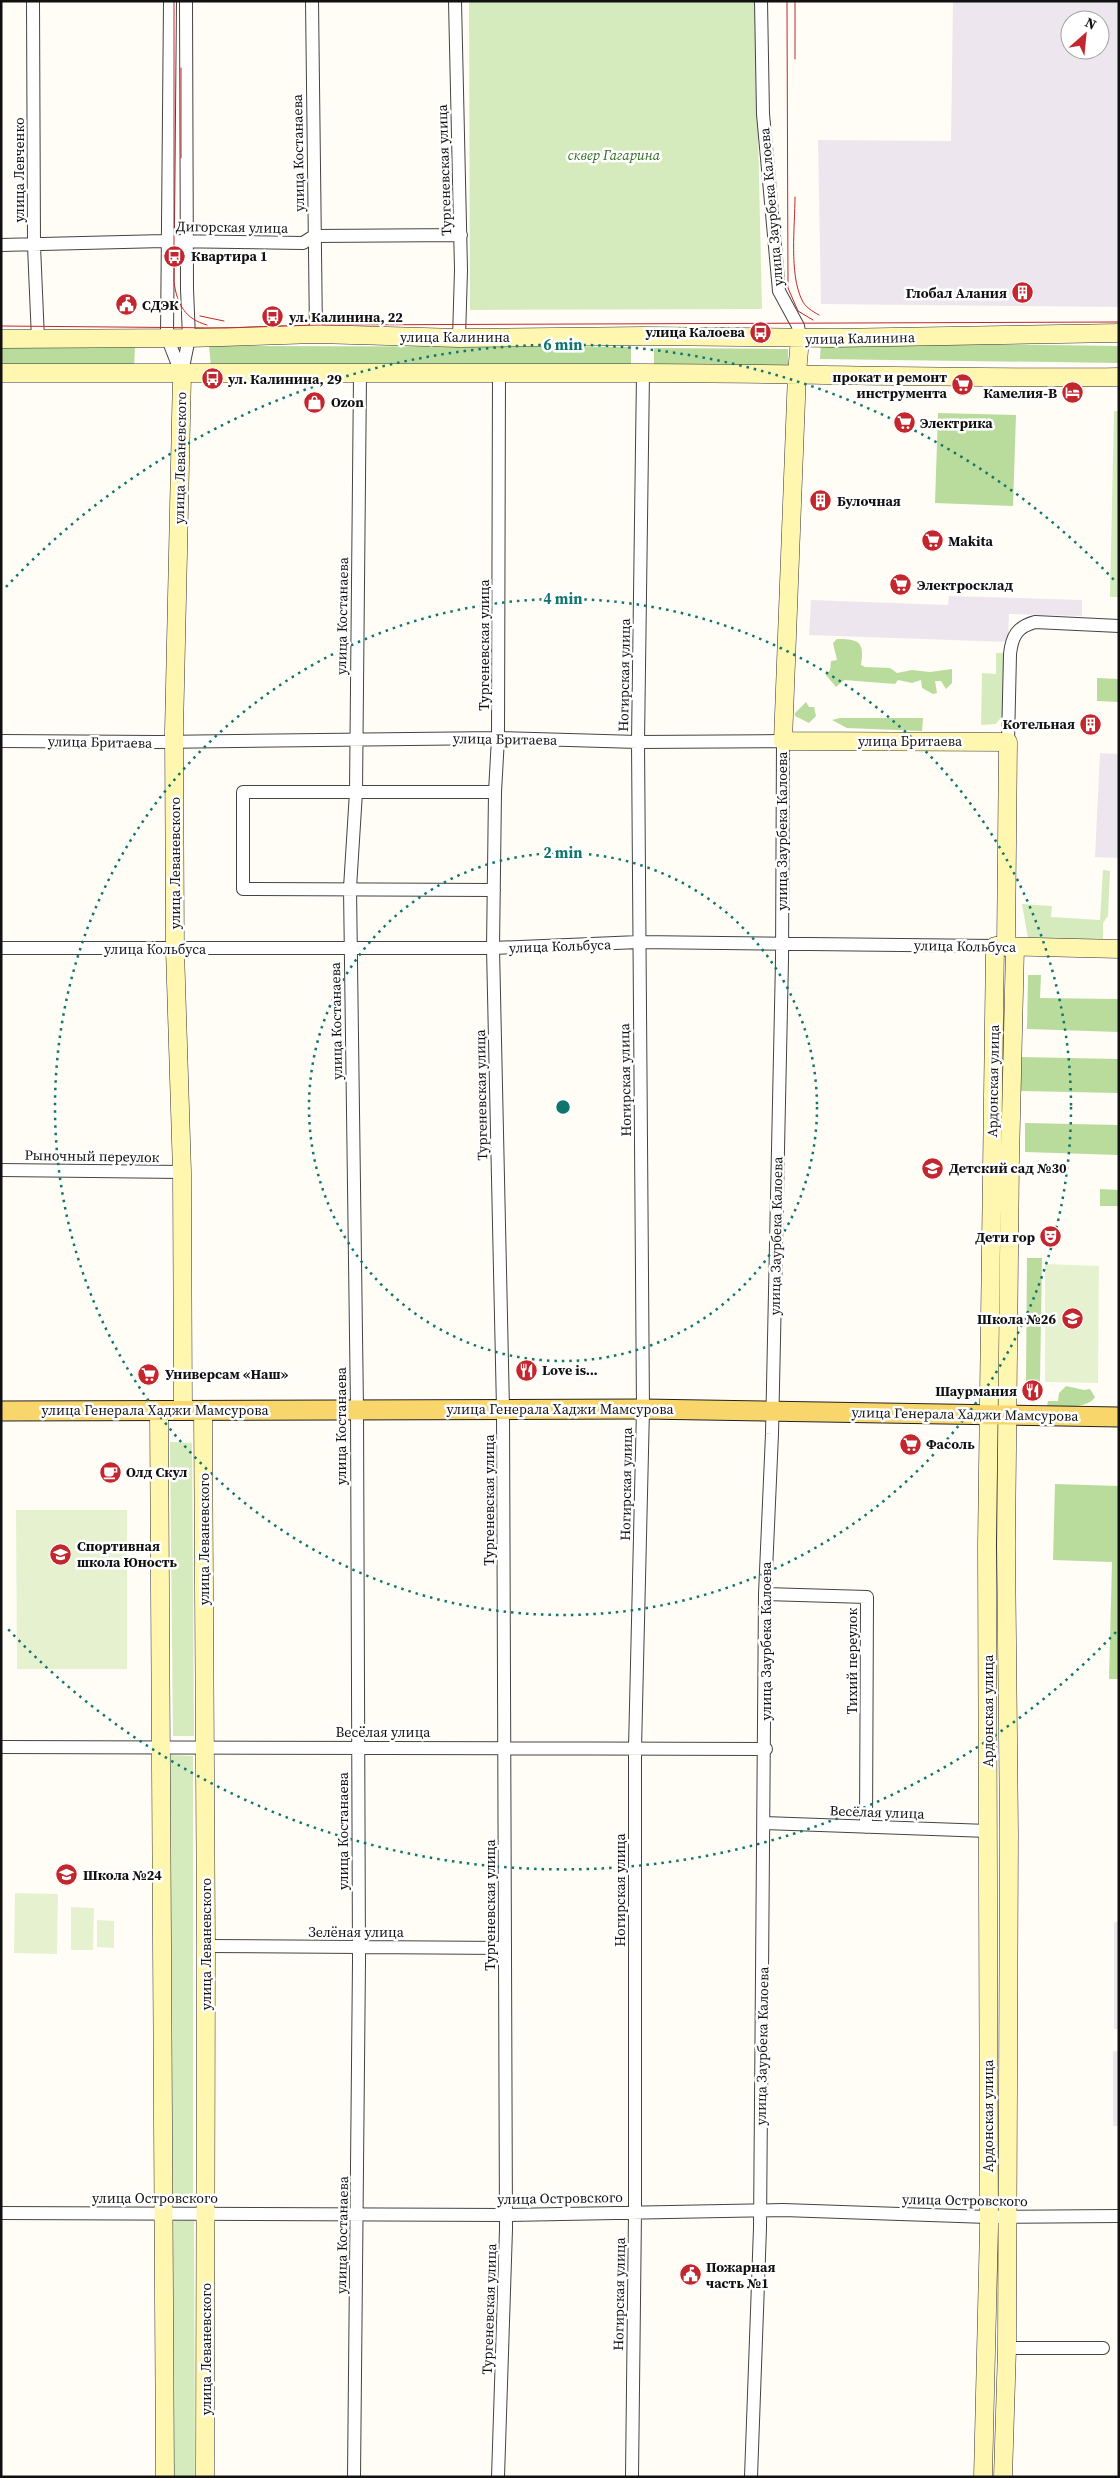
<svg xmlns="http://www.w3.org/2000/svg" width="1120" height="2478" viewBox="0 0 1120 2478" font-family="'Source Serif 4',serif">
  <rect width="100%" height="100%" fill="#fffdf5"/>
  <!-- industrial -->
  <path fill="#eee6ef" fill-rule="evenodd" d="M953,1H1119V307L821,304L818,140L951,141ZM1070,20H1100V50H1070Z
    M949,596L1082,600V616L1009,614L1008,642L809,635L811,600L948,605Z
    M1100,753L1119,754V858L1095,857Z
    M1114,1922H1119V2029H1114Z
    M1113,2051H1119V2126H1113Z"/>
  <!-- green -->
  <path fill="#d5ebbd" d="M469,1H755L762,309L470,310Z
    M1114,411H1119V597H1110Z
    M996,653H1008L1003,715L996,724L981,725L982,673L996,674Z
    M1103,870L1110,871L1108,916L1103,923V941L1028,938L1022,904L1052,906L1051,917L1100,920Z
    M170,1442L192,1443L194,1736H173Z
    M169,1755L193,1756V2202H170Z
    M172,2221H194L195,2477H172Z"/>
  <!-- forest -->
  <path fill="#b9dc9c" d="M821,342L1119,346V363L820,359Z
    M1,346L135,347L134,367H1Z
    M209,346L631,347V364L211,367Z
    M654,348L788,349V366L654,364Z
    M938,413L1016,415L1013,506L935,503Z
    M837,639C858,639 865,641 861,665L865,667L890,668L897,673L912,670L930,672L952,669V683L946,689L941,681H935L937,693L933,694L922,688L921,680L912,683L898,680L895,684L844,680L836,687L826,675L830,670L831,661L837,660L833,643Z
    M1097,678L1119,679V702L1097,701Z
    M806,702L809,707H814L816,716L809,723L795,716V713Z
    M840,718H923L922,731L847,728L832,720Z
    M1028,975H1041L1040,998L1119,999V1032L1027,1029Z
    M1021,1057L1119,1059V1093L1021,1091Z
    M1025,1123L1119,1125V1155L1025,1152Z
    M1100,1189L1119,1190V1206H1100Z
    M1027,1258H1042L1040,1382H1026Z
    M1066,1386L1084,1390L1090,1389L1095,1397C1088,1409 1060,1407 1047,1406L1048,1401H1058L1059,1393Z
    M1055,1484L1119,1486V1679H1109L1112,1562L1053,1560Z"/>
  <!-- pitch -->
  <path fill="#e6f2cf" d="M1045,1264L1099,1266L1098,1383L1045,1382Z
    M16,1510H127V1669H17Z
    M15,1893L58,1894L57,1954L14,1953Z
    M71,1907L94,1908L93,1950H71Z
    M97,1920L114,1921V1948L97,1947Z"/>
  <g fill="none" stroke-linecap="round" stroke-linejoin="round">
    <defs>
      <path id="street" d="M33,1L34,246L38,339
        M170,1L167,337L182,375
        M312,1L316,334
        M455,1L461,270L459,338
        M761,1L763,114L779,291L798,326L800,339
        M1,245L164,241L303,243L314,236L461,235
        M182,372L189,338L187,289L186,1
        M1,741L157,742L498,738L638,742L783,741L782,960L772,1434L765,1594L760,2228L751,2477
        M1008,742L1010,654C1012,636 1017,627 1035,622L1119,626
        M494,890L243,889V792H495
        M1,948H493L639,942L995,946
        M1,1170L182,1172
        M765,1594L867,1597L866,1827
        M1,1747L766,1749
        M764,1823L988,1831
        M206,1946L505,1948
        M1,2213L506,2215L783,2210L988,2217L1119,2216
        M1007,2348H1103
        M354,2477L359,1961L357,1409L350,888L356,792L360,375
        M498,2477L506,2229L503,1409L493,948L495,792L498,738L499,373
        M632,2477L635,2212V1749L643,1409L638,742L643,373"/>
      <path id="secondary" d="M1,339L189,338L316,334L459,338L643,336L835,338L1119,333
        M800,339L797,373L783,741L1008,742L1006,947
        M1,373C215,375 428,372 641,373C801,373 960,379 1119,377
        M182,375L174,731L175,950L182,1172L183,1411
        M203,1410L206,1946L205,2477
        M159,1411L165,2477
        M983,2477L989,2227L987,1544L995,946L1119,949
        M1003,2477L1007,2348L1009,1832L1006,1546L1010,1160L1015,947"/>
      <path id="primary" d="M1,1411L643,1409L1119,1417"/>
    </defs>
    <!-- street casing -->
    <use href="#street" stroke="#444" stroke-width="14"/>
    <!-- secondary casing -->
    <use href="#secondary" stroke="#333" stroke-width="19"/>
    <!-- primary casing -->
    <use href="#primary" stroke="#222" stroke-width="21"/>
    <!-- street -->
    <use href="#street" stroke="#fff" stroke-width="12"/>
    <!-- secondary -->
    <use href="#secondary" stroke="#fff6b0" stroke-width="18"/>
    <!-- primary -->
    <use href="#primary" stroke="#f9d66b" stroke-width="19"/>
    <!-- tram -->
    <path stroke="#c4262e" stroke-width="1" d="M174,1V282C177,304 185,319 207,325
      M787,1L788,288L798,311L813,320
      M795,1V59
      M181,68V158
      M795,197C795,226 789,274 802,300C805,307 812,311 819,315
      M200,316L224,321
      M1,326L225,328L316,325L1119,322"/>
  </g>
  <!-- distance rings -->
  <g fill="none" stroke="#0f766e" stroke-width="2.5" stroke-dasharray="2.5 5">
    <circle cx="563" cy="1107" r="254"/>
    <circle cx="563" cy="1107" r="508"/>
    <path d="M1116 1632A762 762 0 0 1 6 1627M6 587A762 762 0 0 1 1116 582"/>
  </g>
  <!-- icons -->
  <defs>
    <symbol id="bus-disc" viewBox="-11 -11 22 22"><circle r="9.5" fill="#c4262e" stroke="#fff"/><path d="M-5-6H5V4H4V6H2V4H-2V6H-4V4H-5ZM-3.5-4V0h7V-4ZM-3.5 1.2v1.5H-2V1.2ZM2 1.2v1.5H3.5V1.2Z" fill="#fff"/></symbol>
    <symbol id="building-disc" viewBox="-11 -11 22 22"><circle r="9.5" fill="#c4262e" stroke="#fff"/><path d="M-4-6H4V6H1V3H-1V6H-4ZM-2.5-4.3h1.7v1.8h-1.7ZM.8-4.3h1.7v1.8H.8ZM-2.5-1h1.7V.8h-1.7ZM.8-1h1.7V.8H.8Z" fill="#fff"/></symbol>
    <symbol id="civic-disc" viewBox="-11 -11 22 22"><circle r="9.5" fill="#c4262e" stroke="#fff"/><path d="M-.6-6.5H3V-4.5H.6V-3L4-1V1h2V6H-6V1h2V-1L-.6-3ZM-1.2 2.5V6h2.4V2.5Z" fill="#fff"/></symbol>
    <symbol id="supermarket-disc" viewBox="-11 -11 22 22"><circle r="9.5" fill="#c4262e" stroke="#fff"/><path d="M-6-5.5h2.5l.6 2H6L4.5 2H-2.5L-4.4-4H-6ZM-1.5 3.2a1.3 1.3 0 1 0 .1 0ZM3 3.2a1.3 1.3 0 1 0 .1 0Z" fill="#fff"/></symbol>
    <symbol id="hotel-disc" viewBox="-11 -11 22 22"><circle r="9.5" fill="#c4262e" stroke="#fff"/><path d="M-6-4.5h1.5V1H6V5H4.5V3h-9V5H-6ZM-4 0a1.8 1.8 0 1 1 3.6 0ZM.5 0V-2.5h3Q6-2.5 6 0Z" fill="#fff"/></symbol>
    <symbol id="shop-disc" viewBox="-11 -11 22 22"><circle r="9.5" fill="#c4262e" stroke="#fff"/><path d="M-5-2.5h2.3a2.7 3.5 0 0 1 5.4 0H5L5.5 6h-11ZM-1.5-2.5h3a1.5 2.3 0 0 0-3 0Z" fill="#fff"/></symbol>
    <symbol id="school-disc" viewBox="-11 -11 22 22"><circle r="9.5" fill="#c4262e" stroke="#fff"/><path d="M0-5L7-2L0 1L-7-2ZM-4 1L0 2.5L4 1V4Q0 6-4 4Z" fill="#fff"/></symbol>
    <symbol id="theatre-disc" viewBox="-11 -11 22 22"><circle r="9.5" fill="#c4262e" stroke="#fff"/><path d="M-5-5.5Q0-4 5-5.5V0Q5 5 0 6Q-5 5-5 0ZM-3.3-2.5H-1v1.5H-3.3ZM1-2.5H3.3v1.5H1ZM-2.8 1Q0 5.5 2.8 1Z" fill="#fff"/></symbol>
    <symbol id="restaurant-disc" viewBox="-11 -11 22 22"><circle r="9.5" fill="#c4262e" stroke="#fff"/><path d="M-5-6h1v4h1v-4h1v4h1v-4h1v5L-1.5 .5V6h-2V.5L-5-1ZM5-6V6H3V1.5H1.5Q1.5-4 5-6Z" fill="#fff"/></symbol>
    <symbol id="cafe-disc" viewBox="-11 -11 22 22"><circle r="9.5" fill="#c4262e" stroke="#fff"/><path d="M-5.5-4.5H6V0H3Q3 3.5 0 3.5H-2.5Q-5.5 3.5-5.5 0ZM3-3.2v2h1.7v-2ZM-6 4.5H4V6H-6Z" fill="#fff"/></symbol>
  </defs>
  <g fill-rule="evenodd">
    <use href="#bus-disc" x="162" y="244" width="25" height="25"/>
    <use href="#building-disc" x="1010" y="280" width="25" height="25"/>
    <use href="#civic-disc" x="114" y="292" width="25" height="25"/>
    <use href="#bus-disc" x="260" y="304" width="25" height="25"/>
    <use href="#bus-disc" x="748" y="320" width="25" height="25"/>
    <use href="#bus-disc" x="200" y="366" width="25" height="25"/>
    <use href="#supermarket-disc" x="950" y="372" width="25" height="25"/>
    <use href="#hotel-disc" x="1060" y="380" width="25" height="25"/>
    <use href="#shop-disc" x="302" y="390" width="25" height="25"/>
    <use href="#supermarket-disc" x="892" y="410" width="25" height="25"/>
    <use href="#building-disc" x="808" y="488" width="25" height="25"/>
    <use href="#supermarket-disc" x="920" y="528" width="25" height="25"/>
    <use href="#supermarket-disc" x="888" y="572" width="25" height="25"/>
    <use href="#building-disc" x="1078" y="712" width="25" height="25"/>
    <use href="#school-disc" x="920" y="1156" width="25" height="25"/>
    <use href="#theatre-disc" x="1038" y="1224" width="25" height="25"/>
    <use href="#school-disc" x="1060" y="1306" width="25" height="25"/>
    <use href="#restaurant-disc" x="514" y="1358" width="25" height="25"/>
    <use href="#supermarket-disc" x="136" y="1362" width="25" height="25"/>
    <use href="#restaurant-disc" x="1020" y="1378" width="25" height="25"/>
    <use href="#supermarket-disc" x="898" y="1432" width="25" height="25"/>
    <use href="#cafe-disc" x="98" y="1460" width="25" height="25"/>
    <use href="#school-disc" x="48" y="1542" width="25" height="25"/>
    <use href="#school-disc" x="54" y="1862" width="25" height="25"/>
    <use href="#civic-disc" x="678" y="2262" width="25" height="25"/>
  </g>
  <g text-anchor="middle" stroke-width="5" stroke-linejoin="round" paint-order="stroke">
    <!-- street labels -->
    <g font-size="14" fill="#111" stroke="#fff">
      <text transform="translate(298 153) rotate(-91)" y="5">улица Костанаева</text>
      <text transform="translate(19 170) rotate(-90)" y="5">улица Левченко</text>
      <text transform="translate(444 170) rotate(-92)" y="5">Тургеневская улица</text>
      <text transform="translate(771 207) rotate(-95)" y="5">улица Заурбека Калоева</text>
      <text transform="translate(232 227) rotate(1)" y="5">Дигорская улица</text>
      <text x="455" y="342">улица Калинина</text>
      <text transform="translate(860 338) rotate(-1)" y="5">улица Калинина</text>
      <text transform="translate(180 458) rotate(-89)" y="5">улица Леваневского</text>
      <text transform="translate(342 616) rotate(-89)" y="5">улица Костанаева</text>
      <text transform="translate(484 645) rotate(-90)" y="5">Тургеневская улица</text>
      <text transform="translate(624 675) rotate(-89)" y="5">Ногирская улица</text>
      <text transform="translate(505 739) rotate(1)" y="5">улица Бритаева</text>
      <text x="910" y="746">улица Бритаева</text>
      <text transform="translate(100 742) rotate(1)" y="5">улица Бритаева</text>
      <text transform="translate(782 831) rotate(-90)" y="5">улица Заурбека Калоева</text>
      <text transform="translate(175 863) rotate(-90)" y="5">улица Леваневского</text>
      <text transform="translate(560 946) rotate(-2)" y="5">улица Кольбуса</text>
      <text transform="translate(965 946) rotate(1)" y="5">улица Кольбуса</text>
      <text x="155" y="954">улица Кольбуса</text>
      <text transform="translate(336 1021) rotate(-91)" y="5">улица Костанаева</text>
      <text transform="translate(625 1080) rotate(-91)" y="5">Ногирская улица</text>
      <text transform="translate(993 1081) rotate(-89)" y="5">Ардонская улица</text>
      <text transform="translate(481 1095) rotate(-91)" y="5">Тургеневская улица</text>
      <text transform="translate(92 1156) rotate(1)" y="5">Рыночный переулок</text>
      <text transform="translate(776 1236) rotate(-89)" y="5">улица Заурбека Калоева</text>
      <text x="560" y="1414">улица Генерала Хаджи Мамсурова</text>
      <text x="155" y="1415">улица Генерала Хаджи Мамсурова</text>
      <text transform="translate(965 1414) rotate(1)" y="5">улица Генерала Хаджи Мамсурова</text>
      <text transform="translate(341 1426) rotate(-90)" y="5">улица Костанаева</text>
      <text transform="translate(626 1484) rotate(-89)" y="5">Ногирская улица</text>
      <text transform="translate(489 1500) rotate(-90)" y="5">Тургеневская улица</text>
      <text transform="translate(204 1539) rotate(-90)" y="5">улица Леваневского</text>
      <text transform="translate(766 1641) rotate(-90)" y="5">улица Заурбека Калоева</text>
      <text transform="translate(852 1661) rotate(-90)" y="5">Тихий переулок</text>
      <text transform="translate(988 1711) rotate(-90)" y="5">Ардонская улица</text>
      <text x="383" y="1737">Весёлая улица</text>
      <text transform="translate(877 1812) rotate(2)" y="5">Весёлая улица</text>
      <text transform="translate(343 1831) rotate(-90)" y="5">улица Костанаева</text>
      <text transform="translate(620 1890) rotate(-90)" y="5">Ногирская улица</text>
      <text transform="translate(490 1905) rotate(-90)" y="5">Тургеневская улица</text>
      <text x="356" y="1937">Зелёная улица</text>
      <text transform="translate(206 1944) rotate(-90)" y="5">улица Леваневского</text>
      <text transform="translate(762 2046) rotate(-89)" y="5">улица Заурбека Калоева</text>
      <text transform="translate(988 2116) rotate(-90)" y="5">Ардонская улица</text>
      <text x="155" y="2203">улица Островского</text>
      <text transform="translate(560 2198) rotate(-1)" y="5">улица Островского</text>
      <text transform="translate(965 2200) rotate(1)" y="5">улица Островского</text>
      <text transform="translate(342 2235) rotate(-89)" y="5">улица Костанаева</text>
      <text transform="translate(619 2294) rotate(-89)" y="5">Ногирская улица</text>
      <text transform="translate(489 2309) rotate(-88)" y="5">Тургеневская улица</text>
      <text transform="translate(206 2349) rotate(-90)" y="5">улица Леваневского</text>
    </g>
    <!-- park labels -->
    <g font-size="14" font-style="italic" fill="#2f6b1f" stroke="#fff">
      <text x="614" y="160">сквер Гагарина</text>
    </g>
    <!-- poi labels -->
    <g font-size="14" font-weight="bold" fill="#111" stroke="#fff" text-anchor="start">
      <text x="191" y="261">Квартира 1</text>
      <text x="1007" y="298" text-anchor="end">Глобал Алания</text>
      <text x="142" y="310">СДЭК</text>
      <text x="289" y="322">ул. Калинина, 22</text>
      <text x="745" y="337" text-anchor="end">улица Калоева</text>
      <text x="947" y="382" text-anchor="end">прокат и ремонт<tspan x="947" dy="16">инструмента</tspan></text>
      <text x="228" y="384">ул. Калинина, 29</text>
      <text x="1057" y="398" text-anchor="end">Камелия-В</text>
      <text x="331" y="407">Ozon</text>
      <text x="920" y="428">Электрика</text>
      <text x="837" y="506">Булочная</text>
      <text x="948" y="546">Makita</text>
      <text x="917" y="590">Электросклад</text>
      <text x="1075" y="729" text-anchor="end">Котельная</text>
      <text x="949" y="1173">Детский сад №30</text>
      <text x="1035" y="1242" text-anchor="end">Дети гор</text>
      <text x="1056" y="1324" text-anchor="end">Школа №26</text>
      <text x="542" y="1375">Love is...</text>
      <text x="165" y="1379">Универсам «Наш»</text>
      <text x="1017" y="1396" text-anchor="end">Шаурмания</text>
      <text x="926" y="1449">Фасоль</text>
      <text x="126" y="1477">Олд Скул</text>
      <text x="77" y="1551">Спортивная<tspan x="77" dy="16">школа Юность</tspan></text>
      <text x="83" y="1880">Школа №24</text>
      <text x="706" y="2272">Пожарная<tspan x="706" dy="16">часть №1</tspan></text>
    </g>
  </g>
  <circle cx="563" cy="1107" r="8" fill="#0f766e" stroke="#fff" stroke-width="2.5"/>
  <g font-size="15" text-anchor="middle" font-weight="bold" fill="#0f766e" stroke="#fff" stroke-width="5" stroke-linejoin="round" paint-order="stroke">
    <text x="563" y="350">6 min</text>
    <text x="563" y="604">4 min</text>
    <text x="563" y="858">2 min</text>
  </g>
  <!-- border -->
  <rect width="1120" height="2478" fill="none" stroke="#111111" stroke-width="5"/>
  <!-- north arrow -->
  <g transform="translate(1085 35) rotate(27)"><circle r="24" fill="#ffffff" stroke="#a0a0a0"/>
  <path d="M0-4L9 19L0 12L-9 19Z" fill="#c4262e"/>
  <text y="-8" font-size="14" font-weight="bold" text-anchor="middle" fill="#111111">N</text>
  </g>
</svg>
